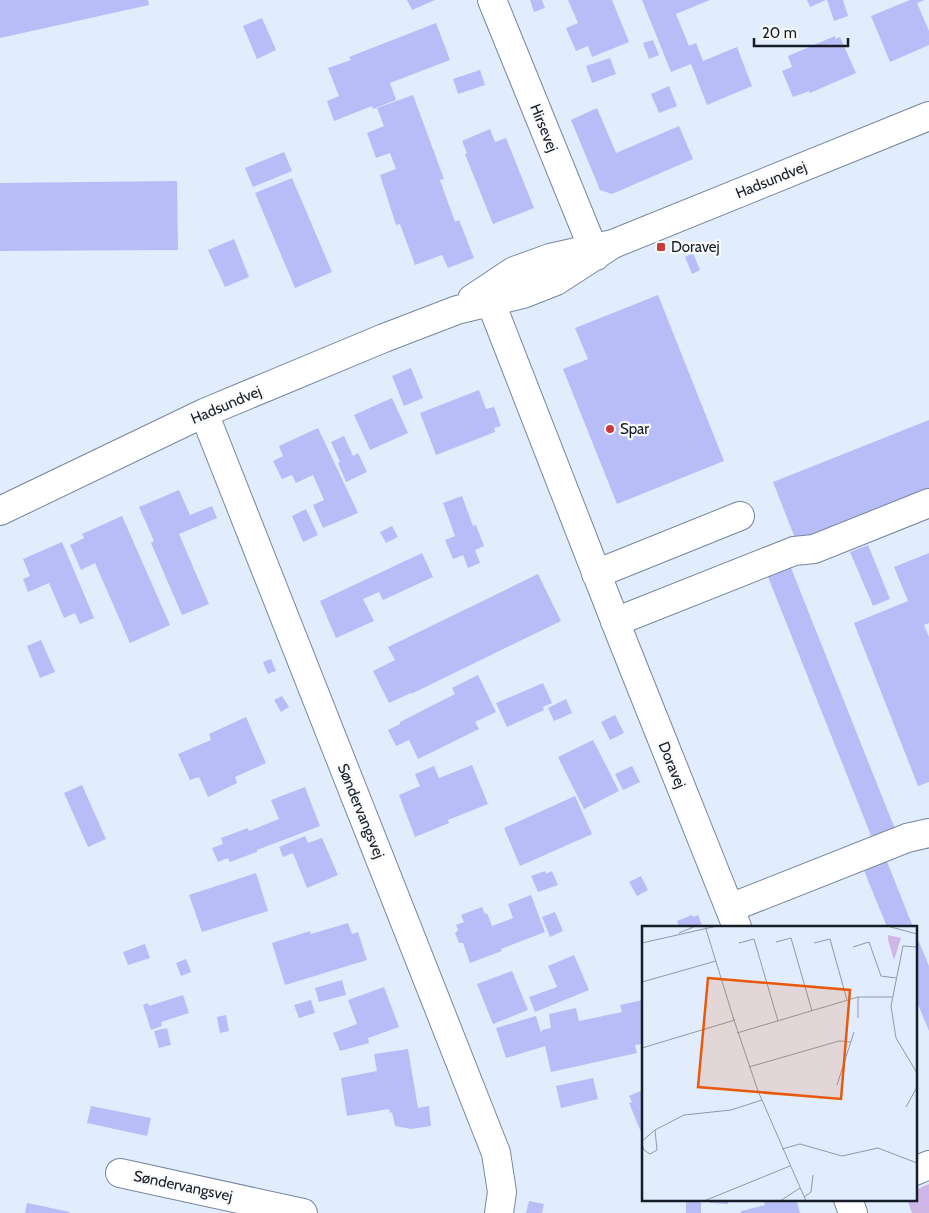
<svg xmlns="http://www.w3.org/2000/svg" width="929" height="1213" viewBox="0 0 929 1213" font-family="Cabin,sans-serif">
  <rect width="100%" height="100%" fill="#e1edfd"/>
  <!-- green -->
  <path fill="#ceb7e6" d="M929,1184V1213H912L907,1199H915V1190Z"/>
  <!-- building -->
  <path fill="#b9bdf7" d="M0,0H148L149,5L0,38Z
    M407,0H435L412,10Z
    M530,0H542L545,8L534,12Z
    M568,0H612L629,42L592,57L588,46L576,51L566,28L578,23Z
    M642,0H710L676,14L689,46L696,43L703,61L737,47L752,86L707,105L691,64L671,72Z
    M807,0H826L810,7Z
    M827,0H843L848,16L834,21Z
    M910,0H925L917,3L929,31V45L890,62L871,16Z
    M262,18L276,50L257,59L243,26Z
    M436,23L450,60L390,83L396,100L373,109L372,106L334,121L327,101L339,96L328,68L351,60L349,57Z
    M835,36V39L840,37L856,73L810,93L809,91L793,97L782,71L792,67L788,56Z
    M653,40L659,55L649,59L643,43Z
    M610,58L616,74L592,83L586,66Z
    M480,70L485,85L458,94L453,79Z
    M669,86L677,106L659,113L651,94Z
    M413,95L444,179L440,180L455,222L459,220L474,258L448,268L442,255L415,265L400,224L396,225L380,175L396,169L390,153L376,158L367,133L384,126L377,108Z
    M597,108L616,153L679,126L693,159L612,194L600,190L571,120Z
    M490,129L495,142L506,138L534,208L493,224L465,154L467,153L462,141Z
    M284,152L292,171L253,187L245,168Z
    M292,178L332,272L295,288L255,193Z
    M177,181L178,250L0,251V183Z
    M234,239L249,277L225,287L208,250Z
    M693,253L700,270L692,274L685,257Z
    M658,295L724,461L617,504L563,369L588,359L575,328Z
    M411,368L423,398L404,406L392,376Z
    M479,390L486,409L494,407L501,426L494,428L495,432L436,455L420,413Z
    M392,398L408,433L370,450L354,415Z
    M929,420V490L797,543L773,482Z
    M318,428L358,513L323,528L313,505L324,500L313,475L296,483L292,475L282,479L273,461L283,456L279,446Z
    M344,436L353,456L358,453L367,472L346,482L338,463L340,462L331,442Z
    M179,490L190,515L212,506L217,518L179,534L209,604L182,615L151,543L154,541L139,507Z
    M462,496L473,526L476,525L484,546L475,550L480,563L468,568L463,555L453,559L445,540L455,536L443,503Z
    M306,509L318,535L303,542L292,516Z
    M122,516L170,625L130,643L95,563L81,570L70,545L84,538L82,534Z
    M392,526L398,537L386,543L380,532Z
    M62,542L94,618L80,624L75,613L64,618L49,583L28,592L23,579L30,576L23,559Z
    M868,545L890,599L873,606L850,552Z
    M422,553L433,577L383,600L379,592L363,599L374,621L336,638L320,601Z
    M929,553V623L924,625L929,637V782L918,786L854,623L908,601L894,567Z
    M789,563L897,834L874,843L766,572Z
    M538,574L561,621L411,694V693L389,703L373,671L395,660L388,647Z
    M41,640L55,672L40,678L27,646Z
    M271,659L276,671L268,674L263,662Z
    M478,675L496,712L475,722L479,729L418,759L409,740L396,746L388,730L400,724V722L455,694L452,688Z
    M543,683L552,703L543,707L544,710L507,727L496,703Z
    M282,696L289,707L281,712L274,700Z
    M566,699L572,713L554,721L548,708Z
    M615,715L624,733L610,740L601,722Z
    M246,717L266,763L235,777L237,783L208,797L199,777L190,780L178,754L211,740L209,734Z
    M593,740L619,791L584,809L558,757Z
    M472,765L488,804L448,820L449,823L415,837L399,795L420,786L415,774L434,766L439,778Z
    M632,766L640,782L623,790L615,774Z
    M82,785L106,839L88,847L64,793Z
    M305,787L320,826L257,850V852L230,862L228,858L218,862L212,848L223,844L221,838L248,828L249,831L279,819L271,800Z
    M575,796L592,834L520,866L504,828Z
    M305,836L308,843L322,838L338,875L307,888L293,853L283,857L279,847Z
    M886,859L913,927H887L863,868Z
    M545,871L546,874L552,871L558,885L538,892L531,876Z
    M256,873L268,911L202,932L189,895Z
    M641,876L648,890L637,896L629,882Z
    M531,895L545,932L501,949L502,951L470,963L463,943H459L455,933L458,930L456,925L464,922L461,915L482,907L485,914L487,913L492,926L513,918L508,904Z
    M555,912L563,931L550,937L542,917Z
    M692,915L693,917L698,915L702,925L679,927L677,921Z
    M348,923L352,934L358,932L367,960L285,985L272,943L310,931L311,934Z
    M915,932L929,966V1031L915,997Z
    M145,944L150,958L128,965L123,952Z
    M574,955L589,990L535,1012L529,997L557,987L548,966Z
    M186,959L191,972L181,976L176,963Z
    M512,971L528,1010L493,1024L477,984Z
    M342,980L346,995L319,1002L315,988Z
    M384,987L399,1027L368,1038L369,1043L340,1051L333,1033L357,1024L348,1000Z
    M183,995L189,1013L161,1022L162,1026L151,1030L143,1005L148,1003L149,1006Z
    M311,1000L315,1013L299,1018L294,1005Z
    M643,1000V1044L635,1045L637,1053L551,1072L545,1046L506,1058L496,1028L536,1016L541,1033L542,1030L551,1028L549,1014L576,1008L579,1021L622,1012L620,1005Z
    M226,1015L229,1031L220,1033L217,1017Z
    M167,1028L171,1045L159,1048L154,1031Z
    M408,1049L418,1108L429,1106L431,1126L411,1129L395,1126L392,1112L390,1113L389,1109L347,1116L341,1078L377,1071L374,1054Z
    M593,1078L598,1099L561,1108L556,1086Z
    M643,1090V1137L629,1103L632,1102L629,1096Z
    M91,1106L151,1118L147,1136L87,1123Z
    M686,1199H701V1213H686Z
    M710,1199H729L728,1204L710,1203Z
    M763,1199H796L800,1213H741V1211L765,1205Z
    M529,1201L544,1204L542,1213H526Z
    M27,1203L70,1212V1213H25Z"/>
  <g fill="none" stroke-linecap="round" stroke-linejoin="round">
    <defs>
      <path id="minor" d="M492,0L596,256
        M486,290L624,644L737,927
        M472,299L514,271L550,258L613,244L929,116
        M204,413L496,1153L502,1192L499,1213
        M0,511L204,413L384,338L457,310L523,294L556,281L613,244
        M596,574L740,516
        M615,622L794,551L814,549L929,503
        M730,908L907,838L929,833
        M915,1171L929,1165
        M120,1173L303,1213
        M848,1199L853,1213"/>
    </defs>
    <!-- minor casing -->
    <use href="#minor" stroke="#75879f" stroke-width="30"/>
    <!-- minor -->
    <use href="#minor" stroke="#fff" stroke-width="28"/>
  </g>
  <!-- markers -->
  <g fill="#c93a39" stroke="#f9f9f9" stroke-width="2">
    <rect x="656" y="242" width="10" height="10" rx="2.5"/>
    <circle cx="610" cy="429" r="5"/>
  </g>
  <g text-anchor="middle" stroke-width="4.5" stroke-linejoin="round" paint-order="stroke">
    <!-- street labels -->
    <g font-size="15" fill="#161d27" stroke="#f9f9f9">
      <text transform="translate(544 128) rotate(68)" y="5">Hirsevej</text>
      <text transform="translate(771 180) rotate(-22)" y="5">Hadsundvej</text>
      <text transform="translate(226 405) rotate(-23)" y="5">Hadsundvej</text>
      <text transform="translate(672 765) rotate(68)" y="5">Doravej</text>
      <text transform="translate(361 811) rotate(68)" y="5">Søndervangsvej</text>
      <text transform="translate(183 1186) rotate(12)" y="5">Søndervangsvej</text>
    </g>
    <!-- poi labels -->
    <g font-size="15" fill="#161d27" stroke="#f9f9f9" text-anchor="start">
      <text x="671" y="252">Doravej</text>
      <text x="620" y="434">Spar</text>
    </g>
  </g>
  <!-- overview -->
  <g transform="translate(642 926)">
    <rect width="275" height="275" fill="#e1edfd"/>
    <path d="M246,9L259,12L252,34L246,14Z" fill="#ceb7e6"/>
    <path fill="none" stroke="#909aa7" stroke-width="1" d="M63,0L92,94M245,0L275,8M37,7L54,0M134,16L149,12L170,85M0,17L75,0M97,17L112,13L136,95M172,17L188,13L205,74M211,21L227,16L239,50L254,52M275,21L261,20L249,80L254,112L275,147M0,56L74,35M91,91L116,165L164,275M216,92V71M95,107L216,71H250M0,122L93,94M107,141L197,115L209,116M195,159L212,106M264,181L275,161M13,204L42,189L89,184L120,174M0,215L13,204L15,224L8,228L2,224L0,218M140,223L158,218L200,230L236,222L275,237M162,271L169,266L171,249M62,275L148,240M138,275L158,262"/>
    <path fill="#e8590c" fill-opacity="0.15" stroke="#e8590c" stroke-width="2.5" d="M66,52L208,64L199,173L56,161Z"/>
    <rect width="275" height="275" fill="none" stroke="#161d27" stroke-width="2.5"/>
  </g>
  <!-- scale -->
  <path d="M754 38v8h94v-8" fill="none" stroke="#161d27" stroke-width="2.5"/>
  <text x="762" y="38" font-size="15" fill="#161d27" stroke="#f9f9f9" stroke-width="4" paint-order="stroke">20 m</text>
</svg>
